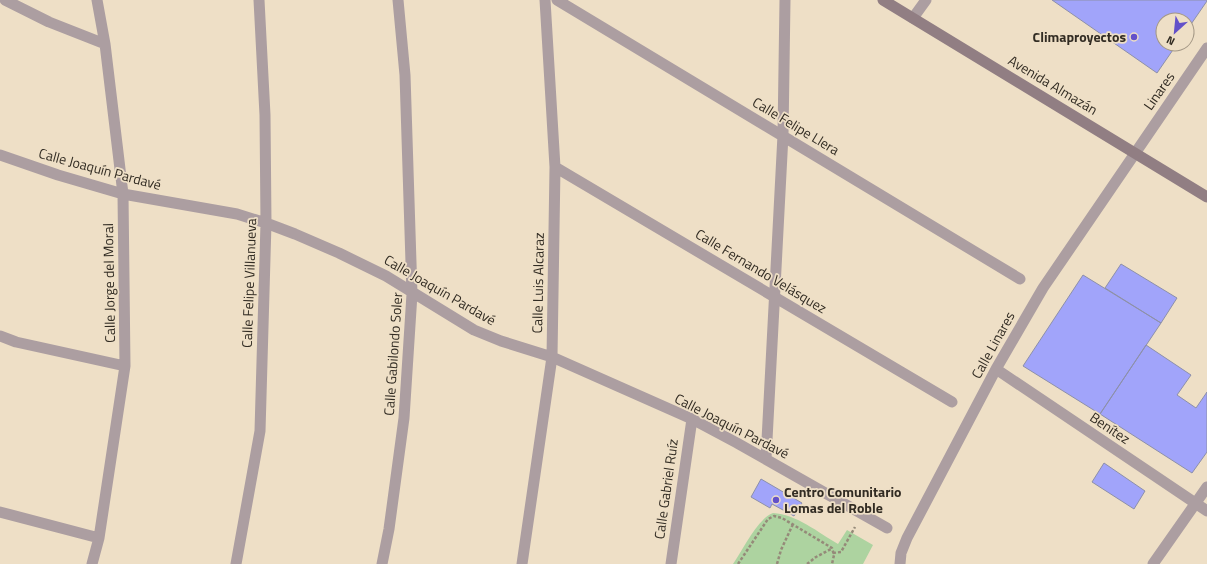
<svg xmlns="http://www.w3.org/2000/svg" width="1207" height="564" viewBox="0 0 1207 564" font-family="'Titillium Web',sans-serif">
  <rect width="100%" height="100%" fill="#eedfc6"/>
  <!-- green -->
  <path fill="#add3a0" d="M773,513C796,514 819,533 838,544L847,530L873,545L863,564H733C743,550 757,519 773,513Z"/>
  <!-- building -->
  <path fill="#a1a4fa" stroke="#8d90a9" d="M1052,0H1207V1L1187,30V20H1163V44H1177L1157,73Z
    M1121,264L1177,298L1161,323L1105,288Z
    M1083,275L1161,323L1100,414L1023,366Z
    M1146,345L1191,375L1177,395L1196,408L1207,392V452L1192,473L1100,414Z
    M1104,463L1145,491L1134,509L1092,482Z
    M761,479L802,503L794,516L772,504L770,508L751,497Z"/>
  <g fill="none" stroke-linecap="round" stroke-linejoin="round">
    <!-- path -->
    <path stroke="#958a79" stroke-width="2.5" stroke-dasharray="3 2" stroke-linecap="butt" d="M833,553L841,552L855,527
      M738,564L768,519L774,516L782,518L832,548L834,555L832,564
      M777,564L781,550L793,524
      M807,564L816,557L831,549"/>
    <!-- minor -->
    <path stroke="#ac9ea1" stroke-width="11" d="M5,0L49,22L105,44
      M557,0L1020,279
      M913,18L926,0
      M0,155L58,175L123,194L237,214L266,223L295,234L339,253L386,276L474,330L501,341L552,357L692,419L737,443L887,528
      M555,167L952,402
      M0,336L16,342L125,366
      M996,369L1207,511
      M766,459L783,135L785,0
      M0,512L99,538
      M92,564L99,538L125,366L123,194L105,44L97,0
      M236,564L260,431L266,223L265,115L259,0
      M382,564L389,529L404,418L412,294L405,75L398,0
      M522,564L552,357L555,167L545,0
      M671,564L692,419
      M900,564L901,553L907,538L996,369L1043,288L1207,48
      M1153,564L1207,487"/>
    <!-- secondary -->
    <path stroke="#917e83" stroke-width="11" d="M883,0L1207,197"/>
  </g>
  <!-- markers -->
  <g fill="#6351c9" stroke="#eedfc6" stroke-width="1.5">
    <circle cx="1134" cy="37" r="4"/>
    <circle cx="776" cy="500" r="4"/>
  </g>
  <g text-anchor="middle" stroke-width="3.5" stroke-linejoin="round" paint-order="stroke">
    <!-- poi labels -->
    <g font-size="14" font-weight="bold" fill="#322c23" stroke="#eedfc6" text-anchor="end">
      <text x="1126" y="42">Climaproyectos</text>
      <text x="784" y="497" text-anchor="start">Centro Comunitario<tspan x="784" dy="16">Lomas del Roble</tspan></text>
    </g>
    <!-- street labels -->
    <g font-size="14" fill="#322c23" stroke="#eedfc6">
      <text transform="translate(1053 85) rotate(31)" y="5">Avenida Almazán</text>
      <text transform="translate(1159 91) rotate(-55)" y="5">Linares</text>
      <text transform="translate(796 126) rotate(31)" y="5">Calle Felipe Llera</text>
      <text transform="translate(100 169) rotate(15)" y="5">Calle Joaquín Pardavé</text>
      <text transform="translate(761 271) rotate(31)" y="5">Calle Fernando Velásquez</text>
      <text transform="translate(109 283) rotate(-91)" y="5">Calle Jorge del Moral</text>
      <text transform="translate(249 283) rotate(-88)" y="5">Calle Felipe Villanueva</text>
      <text transform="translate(538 283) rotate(-89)" y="5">Calle Luis Alcaraz</text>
      <text transform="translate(440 290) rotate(30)" y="5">Calle Joaquín Pardavé</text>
      <text transform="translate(993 345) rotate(-61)" y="5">Calle Linares</text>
      <text transform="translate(393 354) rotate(-86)" y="5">Calle Gabilondo Soler</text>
      <text transform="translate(732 426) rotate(27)" y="5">Calle Joaquín Pardavé</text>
      <text transform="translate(1110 428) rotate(34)" y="5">Benítez</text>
      <text transform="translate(666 489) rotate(-82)" y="5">Calle Gabriel Ruíz</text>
    </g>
  </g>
  <!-- north arrow -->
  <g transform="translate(1175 32) rotate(207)"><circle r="19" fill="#eedfc6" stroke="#a39785"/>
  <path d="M0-3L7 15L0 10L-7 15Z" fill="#6351c9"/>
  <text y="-6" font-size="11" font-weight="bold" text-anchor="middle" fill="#322c23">N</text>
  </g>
</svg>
